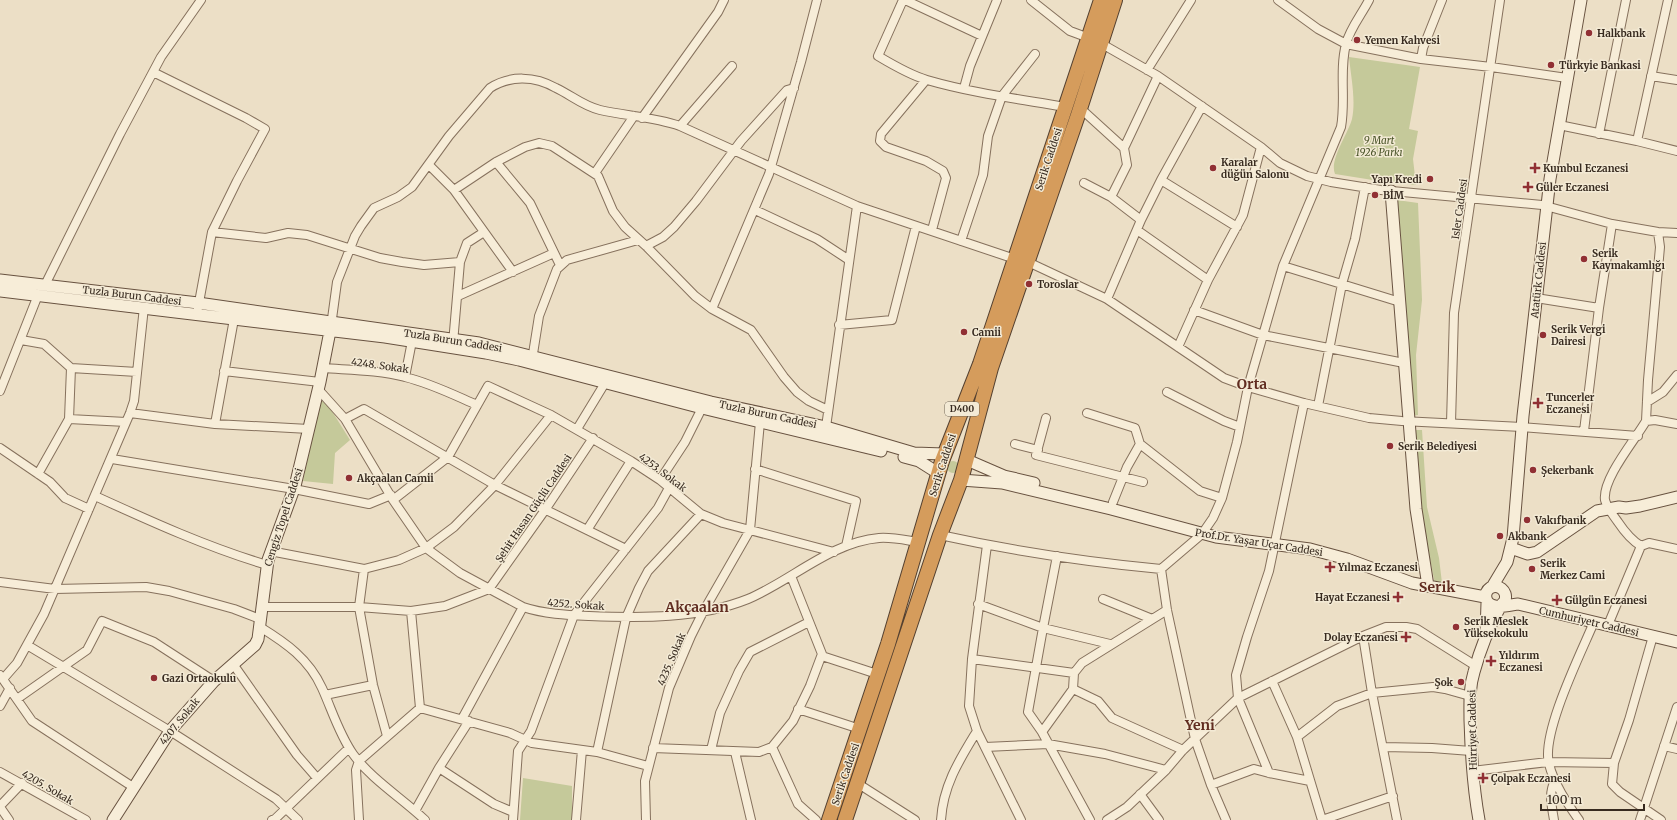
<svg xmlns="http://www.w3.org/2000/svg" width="1677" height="820" viewBox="0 0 1677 820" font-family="Merriweather,serif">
  <rect width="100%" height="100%" fill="#ecdfc6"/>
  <!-- green -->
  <path fill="#c5c99a" d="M1349,57L1420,67L1409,129L1418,131L1413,159L1416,185L1379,181L1335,174C1329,160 1348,134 1352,119C1356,100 1351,77 1349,57Z
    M1397,200L1418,203L1422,300L1416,355L1418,415L1411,416Z
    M325,400L350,440L335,453L333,484L303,481L320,402Z
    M1414,430H1422L1427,507L1439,558L1442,583L1435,584L1420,510Z
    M947 467a6 6 0 1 1 12 0a6 6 0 1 1-12 0Z
    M523,778L572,786V820H520Z"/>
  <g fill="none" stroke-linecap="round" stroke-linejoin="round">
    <defs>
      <path id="street" d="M903,0L878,56C893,65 910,75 927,80C972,93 1019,99 1065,107
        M905,0L982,36
        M1031,0L1070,31L1089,38
        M1278,0L1318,29L1346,44L1421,59L1491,67L1567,78
        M1102,44L1158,76L1261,147L1280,163L1307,176L1331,182L1381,190L1542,205L1612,224L1658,232L1677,233
        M1421,59L1423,48L1442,0
        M1147,70L1191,0
        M153,72L246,118L265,129L237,181L212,232L198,308
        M1651,76L1677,80
        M926,80L881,134L880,141L886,147L926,161L943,171L946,178L932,230
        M964,88L970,66L997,0
        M1080,108L1124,148L1127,165L1111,197
        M642,118L718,12L724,0
        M1559,125L1637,141L1677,151
        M680,126L732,66
        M1599,134L1626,0
        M1637,141L1668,0
        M1124,148L1158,76
        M496,162L530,203L560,265
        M429,165L454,190L513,272
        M595,173L634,116
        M1161,180L1237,227
        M1084,183L1111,197L1141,220
        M454,190L496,162L525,147L539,143L552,146L598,176L613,211L625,227L646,246L695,296L712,309L751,330L784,377L797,392L809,401L828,410
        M755,210L817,239L849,260
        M1137,230L1208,280
        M212,232L266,238L288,233L307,235L380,258L402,262L424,265L460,262
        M961,241L983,175L988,136L1002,96L1035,54
        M646,246L663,237L674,227L696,201L741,141L787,90L794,88
        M1028,262L1107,299L1224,378L1248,387L1304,403L1369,418L1402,421L1522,427L1638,436
        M1283,266L1400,302
        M45,285L120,134L161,57L201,0
        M458,296L554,253
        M1536,298L1599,308
        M1107,299L1141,220L1161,180L1202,106
        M712,309L769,174L801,62L817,0
        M1194,310L1263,335L1404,363
        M839,325L892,320L916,226
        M331,326L337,282L355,236L361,226L374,208L398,197L412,187L449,136L490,88C510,75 535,76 556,88C571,95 583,106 600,110C627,116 654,117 680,126L857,206L1015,259
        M21,340L44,344L71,368L137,372
        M453,343L460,262L467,243L484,232
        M1178,347L1208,280L1243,215L1261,147
        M532,360L539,316L557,269L567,260L638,240
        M323,368C350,370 379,370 405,377C430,383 454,395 477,405
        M224,371L320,382
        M405,377L412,341
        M318,389L345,419L393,500L426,548L460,573L523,607C544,614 567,615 589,616C642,618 698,619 748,599C791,581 831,542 879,538C892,537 905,540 918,542
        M0,391L38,295
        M1167,392L1224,421L1240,427
        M1647,402L1663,392L1677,375
        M1318,406L1342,284L1355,239L1365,187
        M130,413L215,424L309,429
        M1087,413L1135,428L1140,444L1200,491L1222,498
        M1046,418L1036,455L1143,482
        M69,419L126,422
        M345,419L364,409L495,485L626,549
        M1646,421L1648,380L1660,247L1658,232
        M1451,423L1454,313L1500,0
        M215,424L234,319
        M826,427L857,206
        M577,429L605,383
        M1584,431L1599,308L1612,224
        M1015,444L1038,450
        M0,448L50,482L65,498L89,509
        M112,459L294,489L369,504L391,495
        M755,469L856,501L846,546
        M38,474L69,419L71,368
        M660,480L685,442L702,408
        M95,496C152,522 207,547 267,565
        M393,500L448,457L488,386L551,415L631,461L660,480L701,514L723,523L834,552
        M1113,502L1127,467L1140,444
        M587,530L631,461
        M940,535C1013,551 1087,562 1161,569
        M987,545L972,659L969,706L977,731L1021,820
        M1641,546L1649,543L1677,549
        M270,551L364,569L399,560L426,548L454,527L495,485L551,415
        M1057,556L1043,628L1028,712L1042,732L1090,820
        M364,569L359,607L373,685L387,736
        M0,582L55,589L146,587L169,591L234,609L260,619
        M1103,599L1152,619
        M978,604L1043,628L1110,644
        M261,607H359L411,611L445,606L489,589L545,510L593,438
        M1167,610L1082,663L1074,673L1073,689L1098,701L1112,718L1183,750
        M411,611L420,708
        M1608,625L1641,546C1631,540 1624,531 1618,522C1613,515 1607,508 1605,500C1602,479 1635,440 1646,421L1655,420L1677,424
        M260,627C286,643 309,659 322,688C332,710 339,734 353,754C371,779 403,799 425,820
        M1363,636L1372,693L1397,820
        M1653,636L1629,720L1614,763L1612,784L1620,792L1661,820
        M27,645L170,731L276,799L298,820
        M822,656L877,674
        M972,659L1074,673
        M233,664L297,755L317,778
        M0,675L32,721L133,787
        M3,679L17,663L44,614L130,413L134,401L144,307
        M1272,681L1297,737L1322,820
        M325,695L373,685
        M17,699L87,650L102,621L154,642L214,681
        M0,706L10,688
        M798,709L860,729
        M462,719L523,607
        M1042,732L1073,689
        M1297,737L1337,706L1372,693L1433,687L1445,689L1470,696
        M1664,746L1677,749
        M772,747L798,804L816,820
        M985,747L1048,744L1105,754L1166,770
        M1383,747L1432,748L1471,751
        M653,748L759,752L772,747L793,721L810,686L822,654L791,576
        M711,750L720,713L739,671L750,652L809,622
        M597,752L626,618L639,588L648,571L701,514
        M735,752L751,820
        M439,768L494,804L513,812
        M1472,771L1548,762L1614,763
        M0,772L86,820
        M1269,773L1238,698L1236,675L1247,637L1269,571L1304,403
        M857,783L915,820
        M1211,785L1254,769L1269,773L1310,781
        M1140,794L1159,820
        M0,806L22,783
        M0,807L9,820
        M415,811L439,768L469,721
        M272,820L275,819L349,748
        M359,820L356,770L359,761L420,708L510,733L532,743L597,752L648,766
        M513,820L518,751L531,731L574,615L658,508L669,488
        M576,820L582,750
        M646,820L645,781L669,688L691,636L703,612L750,530L760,422
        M941,820C943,785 960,759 977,731
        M1107,820L1127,807L1166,770L1183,750L1238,698L1363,636L1386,627H1406L1417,629L1476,666
        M1226,820L1211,785L1195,739L1167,610L1161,569L1202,534L1213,518L1222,498L1237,442L1248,387L1283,266L1341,127C1346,100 1339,71 1346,44C1350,28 1362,14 1369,0
        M1322,820L1393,796
        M1554,820C1552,807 1548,793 1555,781
        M1579,820C1567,803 1554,784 1549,764C1541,733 1581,653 1594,622
        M1640,820L1677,707"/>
      <path id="secondary" d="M1391,191L1416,509L1428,586
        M0,280L198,303L479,343L711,402L826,427L914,453L944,454
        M0,291L385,337L486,353L519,360L702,408L881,451
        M904,457L919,461L938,473
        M967,460L1004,476L1034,483
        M961,480L1002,483L1111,509L1216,537L1310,549L1347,559L1412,583L1485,597
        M1511,548L1528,554L1537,552L1597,511L1619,507L1626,508L1640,506L1677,497
        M1492,587L1507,562L1513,538L1523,416L1550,179L1581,0
        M1486,633L1487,603
        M113,820L170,731L214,681L255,645L258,639L268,560L295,486L320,382L330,331
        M1479,820C1473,787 1471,754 1470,720C1470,704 1469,688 1474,672C1480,650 1489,627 1500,607C1501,604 1504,603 1505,600C1508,591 1498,583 1490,588C1487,590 1485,594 1486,598C1488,611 1509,605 1518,604L1677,642"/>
      <path id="highway" d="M829,820L888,644L942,461L980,364L1101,0
        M845,820L940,535L961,480L991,368L1078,115L1115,0"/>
    </defs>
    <!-- street casing -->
    <use href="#street" stroke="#86715d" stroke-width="10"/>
    <!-- secondary casing -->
    <use href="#secondary" stroke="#685240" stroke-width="13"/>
    <!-- highway casing -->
    <use href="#highway" stroke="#544030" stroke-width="16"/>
    <!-- street -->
    <use href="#street" stroke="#f7edd8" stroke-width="8"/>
    <!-- secondary -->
    <use href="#secondary" stroke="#f7edd8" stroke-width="11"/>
    <!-- highway -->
    <use href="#highway" stroke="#d59c5c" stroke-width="14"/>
  </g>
  <!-- markers -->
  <g fill="#913034" stroke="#f3ead5" stroke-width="1.5">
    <circle cx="1589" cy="33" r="4"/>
    <circle cx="1357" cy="40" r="4"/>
    <circle cx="1551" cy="65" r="4"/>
    <circle cx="1213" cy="168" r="4"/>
    <path d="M1533 162h4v4h4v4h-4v4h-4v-4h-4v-4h4z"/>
    <circle cx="1430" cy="179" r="4"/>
    <path d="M1526 181h4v4h4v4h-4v4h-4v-4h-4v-4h4z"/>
    <circle cx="1375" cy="195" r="4"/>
    <circle cx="1584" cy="259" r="4"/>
    <circle cx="1029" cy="284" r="4"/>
    <circle cx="964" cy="332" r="4"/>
    <circle cx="1543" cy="335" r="4"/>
    <path d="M1536 397h4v4h4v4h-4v4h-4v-4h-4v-4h4z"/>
    <circle cx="1390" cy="446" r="4"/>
    <circle cx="1533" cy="470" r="4"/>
    <circle cx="349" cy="478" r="4"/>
    <circle cx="1527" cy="520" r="4"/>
    <circle cx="1500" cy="536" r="4"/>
    <path d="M1328 561h4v4h4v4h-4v4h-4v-4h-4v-4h4z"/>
    <circle cx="1532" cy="569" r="4"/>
    <path d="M1396 591h4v4h4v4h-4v4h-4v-4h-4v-4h4z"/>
    <path d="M1555 594h4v4h4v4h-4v4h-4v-4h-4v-4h4z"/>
    <circle cx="1456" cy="627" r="4"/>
    <path d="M1404 631h4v4h4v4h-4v4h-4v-4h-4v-4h4z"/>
    <path d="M1489 655h4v4h4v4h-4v4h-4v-4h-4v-4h4z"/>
    <circle cx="154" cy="678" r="4"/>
    <circle cx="1461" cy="682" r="4"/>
    <path d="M1481 772h4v4h4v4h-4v4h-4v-4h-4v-4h4z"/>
  </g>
  <g text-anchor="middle" stroke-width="3" stroke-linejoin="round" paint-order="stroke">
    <!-- shield labels -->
    <rect fill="#f3ead5" stroke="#6f6456" stroke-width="1" x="945" y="402" width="34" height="14" rx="3"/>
    <g font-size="9" font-weight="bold" fill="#372a1f">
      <text x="962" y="412">D400</text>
    </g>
    <!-- poi labels -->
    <g font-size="10" font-weight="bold" fill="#372a1f" stroke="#f3ead5" text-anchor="start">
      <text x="1597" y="37">Halkbank</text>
      <text x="1365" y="44">Yemen Kahvesi</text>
      <text x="1559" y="69">Türkyie Bankasi</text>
      <text x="1221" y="166">Karalar<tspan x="1221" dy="12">düğün Salonu</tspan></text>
      <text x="1543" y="172">Kumbul Eczanesi</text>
      <text x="1422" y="183" text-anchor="end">Yapı Kredi</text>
      <text x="1536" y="191">Güler Eczanesi</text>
      <text x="1383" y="199">BİM</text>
      <text x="1592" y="257">Serik<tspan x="1592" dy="12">Kaymakamlığı</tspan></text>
      <text x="1037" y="288">Toroslar</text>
      <text x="1551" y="333">Serik Vergi<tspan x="1551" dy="12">Dairesi</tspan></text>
      <text x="972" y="336">Camii</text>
      <text x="1546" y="401">Tuncerler<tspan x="1546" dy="12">Eczanesi</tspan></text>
      <text x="1398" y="450">Serik Belediyesi</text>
      <text x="1541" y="474">Şekerbank</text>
      <text x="357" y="482">Akçaalan Camii</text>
      <text x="1535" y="524">Vakıfbank</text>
      <text x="1508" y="540">Akbank</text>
      <text x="1540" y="567">Serik<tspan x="1540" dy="12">Merkez Cami</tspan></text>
      <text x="1338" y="571">Yılmaz Eczanesi</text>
      <text x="1390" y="601" text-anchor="end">Hayat Eczanesi</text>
      <text x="1565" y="604">Gülgün Eczanesi</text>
      <text x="1464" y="625">Serik Meslek<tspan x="1464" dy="12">Yüksekokulu</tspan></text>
      <text x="1398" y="641" text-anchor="end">Dolay Eczanesi</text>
      <text x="1499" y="659">Yıldırım<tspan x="1499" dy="12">Eczanesi</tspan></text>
      <text x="162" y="682">Gazi Ortaokulu</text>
      <text x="1453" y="686" text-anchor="end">Şok</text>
      <text x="1491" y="782">Çolpak Eczanesi</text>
    </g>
    <!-- park labels -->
    <g font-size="10" font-style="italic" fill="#485227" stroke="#f3ead5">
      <text x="1379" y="144">9 Mart<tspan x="1379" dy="12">1926 Parkı</tspan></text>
    </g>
    <!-- street labels -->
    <g font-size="10" fill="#372a1f" stroke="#f3ead5">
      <text transform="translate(1048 159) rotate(-72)" y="4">Serik Caddesi</text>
      <text transform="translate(1459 209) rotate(-82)" y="4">Isler Caddesi</text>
      <text transform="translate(1538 280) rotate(-84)" y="4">Atatürk Caddesi</text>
      <text transform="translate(132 295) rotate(7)" y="4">Tuzla Burun Caddesi</text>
      <text transform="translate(453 340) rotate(9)" y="4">Tuzla Burun Caddesi</text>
      <text transform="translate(380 365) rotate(8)" y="4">4248. Sokak</text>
      <text transform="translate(768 414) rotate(12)" y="4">Tuzla Burun Caddesi</text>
      <text transform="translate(942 465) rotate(-72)" y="4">Serik Caddesi</text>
      <text transform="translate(663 472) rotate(37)" y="4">4253. Sokak</text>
      <text transform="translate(533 508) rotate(-56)" y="4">Şehit Hasan Güçlü Caddesi</text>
      <text transform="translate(283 517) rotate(-72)" y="4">Cengiz Topel Caddesi</text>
      <text transform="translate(1259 542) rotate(9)" y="4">Prof.Dr. Yaşar Uçar Caddesi</text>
      <text transform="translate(576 604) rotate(4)" y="4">4252. Sokak</text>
      <text transform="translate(1589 621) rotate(13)" y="4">Cumhuriyetr Caddesi</text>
      <text transform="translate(671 659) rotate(-67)" y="4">4235. Sokak</text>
      <text transform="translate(179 721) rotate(-51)" y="4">4207. Sokak</text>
      <text transform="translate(1472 730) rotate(-91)" y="4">Hürriyet Caddesi</text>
      <text transform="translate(845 774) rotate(-71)" y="4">Serik Caddesi</text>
      <text transform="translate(48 787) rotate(30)" y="4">4205. Sokak</text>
    </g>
    <!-- district labels -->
    <g font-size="14" font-weight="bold" fill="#612d21" stroke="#f3ead5">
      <text x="1252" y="389">Orta</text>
      <text x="1437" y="592">Serik</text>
      <text x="697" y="612">Akçaalan</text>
      <text x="1200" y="730">Yeni</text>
    </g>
  </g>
  <!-- scale -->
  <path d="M1541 804v6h103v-6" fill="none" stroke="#372a1f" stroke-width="2"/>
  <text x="1547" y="804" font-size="12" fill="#372a1f" stroke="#f3ead5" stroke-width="3" paint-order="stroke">100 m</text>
</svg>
